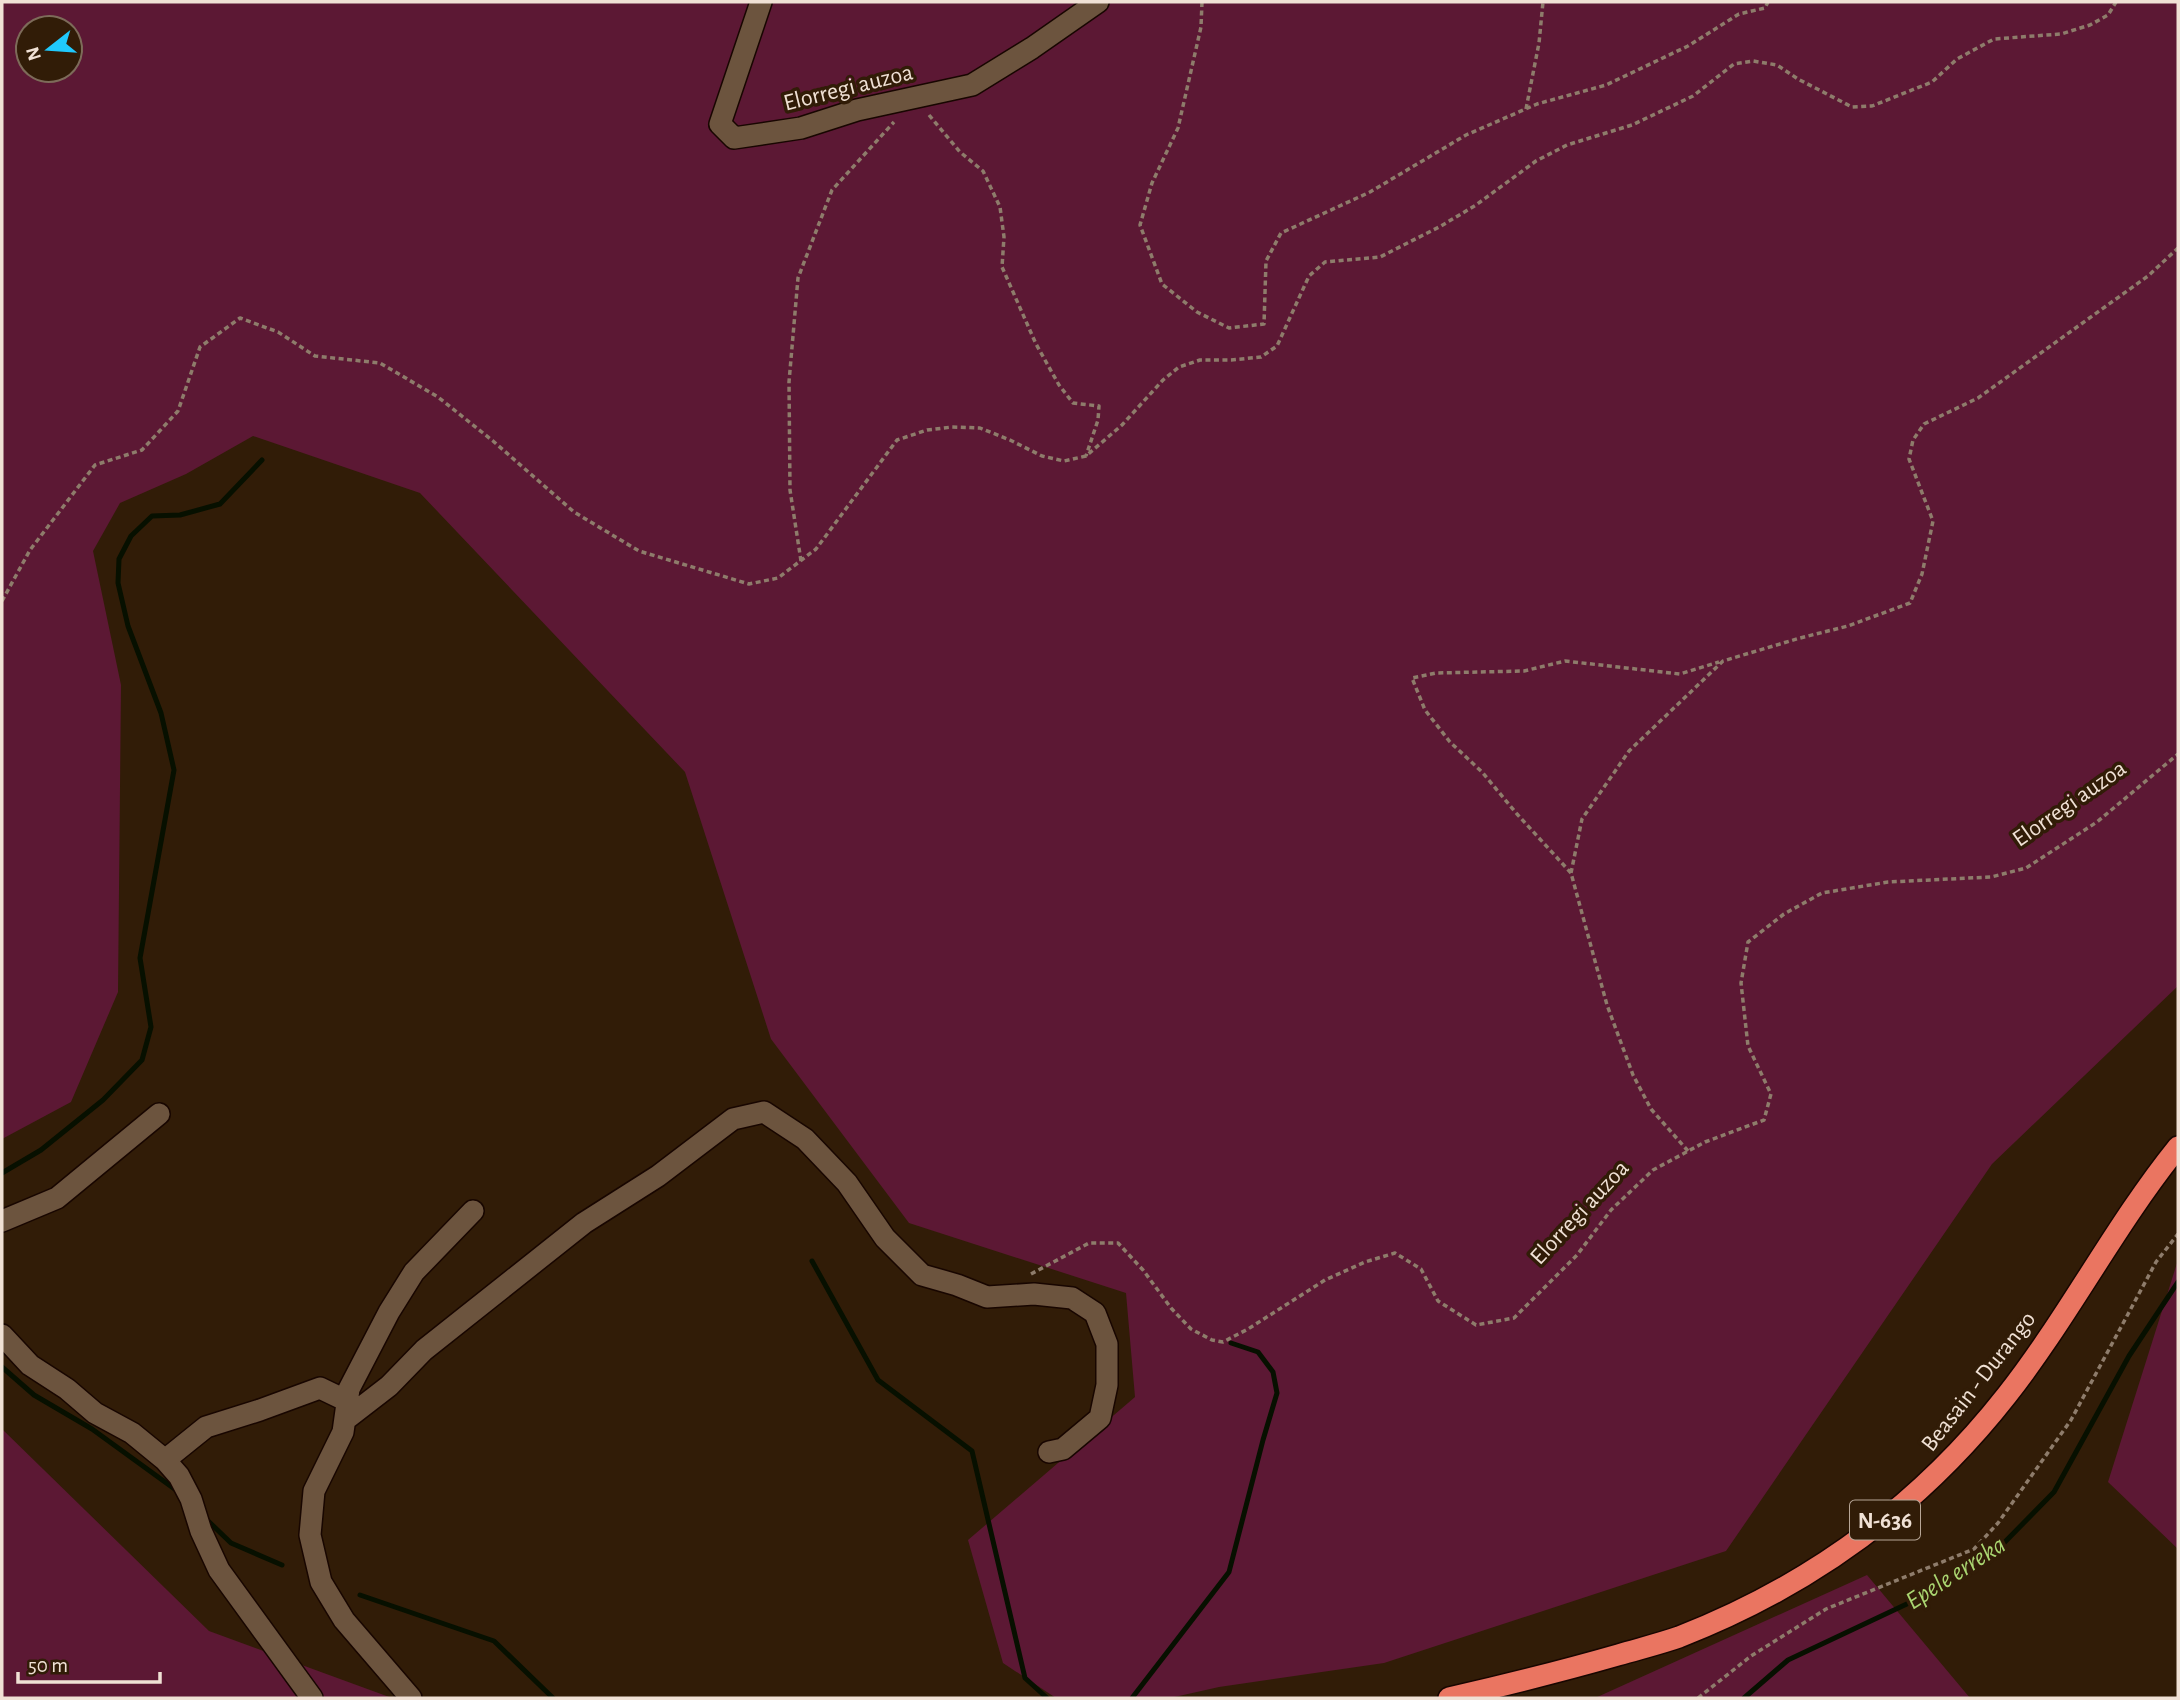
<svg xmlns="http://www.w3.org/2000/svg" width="2180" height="1700" viewBox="0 0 2180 1700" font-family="'Alegreya Sans',sans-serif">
  <rect width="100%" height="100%" fill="#311c07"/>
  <!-- green -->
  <path fill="#5c1834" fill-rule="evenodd" d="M2,2H2178V986L1992,1164L1726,1551L1384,1663L1219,1687L1170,1698H1056L1003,1663L968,1540L1135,1397L1126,1293L909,1223L771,1039L685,772L420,493L253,436L186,474L120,503L93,551L121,685L118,992L71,1102L2,1139ZM28,28H70V70H28Z
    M2178,1260V1549L2108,1482Z
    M2,1429L209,1631L392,1698H2Z
    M1867,1575L1970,1698H1595Z"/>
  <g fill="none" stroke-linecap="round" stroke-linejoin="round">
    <!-- stream -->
    <path stroke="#071000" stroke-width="5" d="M2,1173L41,1150L103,1100L142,1060L151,1027L140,958L174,770L161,713L128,626L118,583L119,559L131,536L152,516L180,515L220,504L262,460
      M812,1261L878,1380L972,1451L1025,1678L1047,1698
      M2,1367L34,1395L92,1429L176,1490
      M205,1518L231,1543L282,1565
      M360,1595L494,1641L553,1698
      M1132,1698L1229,1572L1263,1440L1277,1393L1273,1372L1258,1352L1231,1343
      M1744,1698L1788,1660L1911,1602L1998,1549L2054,1492L2129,1356L2178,1282"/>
    <defs>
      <path id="minor" d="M761,2L720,124L734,138L801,128L857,110L972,85L1032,48L1098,2
        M2,1221L57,1198L159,1114
        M2,1335L30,1365L67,1389L95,1413L132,1433L165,1460L206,1427L260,1410L320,1388L347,1401
        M345,1420L389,1386L424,1350L584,1223L658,1176L733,1119L764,1112L805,1139L847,1183L885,1238L922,1275L957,1285L987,1297L1034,1294L1072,1298L1095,1313L1107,1344V1385L1100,1418L1063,1449L1049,1452
        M165,1460L179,1476L191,1499L201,1531L219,1570L312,1698
        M411,1698L344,1620L321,1582L310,1535L314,1491L343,1432L349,1389L389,1312L414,1272L473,1211"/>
      <path id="highway" d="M1449,1698C1506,1685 1562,1671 1618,1655C1638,1649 1659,1644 1679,1637C1810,1586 1920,1506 2007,1395C2069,1316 2115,1225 2178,1147"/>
    </defs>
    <!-- minor casing -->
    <use href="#minor" stroke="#180600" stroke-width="24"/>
    <!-- highway casing -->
    <use href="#highway" stroke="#180600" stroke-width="24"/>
    <!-- path -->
    <path stroke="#8e7c6b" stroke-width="3.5" stroke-dasharray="5 3.5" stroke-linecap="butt" d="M1202,2L1201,27L1178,128L1152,183L1140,225L1162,284L1197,312L1229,328L1264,324L1266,261L1281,233L1370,192L1466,135L1537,104L1606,85L1688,46L1739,14L1765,8L1768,2
      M1526,109L1539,43L1543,2
      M929,115L960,152L983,171L1000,207L1004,237L1002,267L1036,344L1059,385L1073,403L1099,406L1098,420L1086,456
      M801,561L790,490L789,382L798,278L832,190L894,122
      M2,601L30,550L95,465L142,450L178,411L200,347L240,318L278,332L315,356L380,363L438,397L493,441L574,512L639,551L749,584L778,578L816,549L897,440L927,430L952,427L980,428L1010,440L1042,456L1064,461L1086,456L1122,425L1163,380L1179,367L1200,360H1231L1261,357L1277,346L1309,276L1325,262L1380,257L1441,226L1476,205L1536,161L1567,145L1632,125L1693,96L1734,64L1753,61L1777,65L1798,79L1852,107L1872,106L1932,82L1957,59L1994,39L2061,34L2090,25L2108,15L2116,2
      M1571,873L1517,814L1482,772L1450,742L1425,710L1412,678L1436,673L1524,671L1565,661L1680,674L1719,662
      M1688,1151L1651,1109L1633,1075L1607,1005L1571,873L1582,819L1629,751L1723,661L1800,638L1848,626L1910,603L1922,574L1933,521L1909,459L1913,440L1924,424L1978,398L2148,276L2178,248
      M1031,1274L1089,1243H1118L1143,1270L1171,1308L1191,1329L1212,1340L1223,1342L1248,1329L1325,1280L1365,1262L1395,1253L1421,1269L1438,1301L1476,1325L1514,1318L1577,1255L1611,1210L1653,1170L1705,1142L1764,1120L1771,1094L1748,1046L1741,983L1748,942L1784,914L1822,893L1888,882L1991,877L2026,868L2097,822L2178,754
      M1698,1698L1751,1656L1826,1609L1974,1549L1998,1523L2071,1420L2156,1262L2178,1234"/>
    <!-- minor -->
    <use href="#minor" stroke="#6c543e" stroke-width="21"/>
    <!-- highway -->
    <use href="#highway" stroke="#ea7561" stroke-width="21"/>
  </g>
  <g text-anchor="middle" stroke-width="7" stroke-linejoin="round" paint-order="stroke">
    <!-- shield labels -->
    <rect fill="#311c07" stroke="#b7a697" stroke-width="2" x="1850" y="1500.5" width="70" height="39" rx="5"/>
    <g font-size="23" font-weight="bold" fill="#f0e1d5">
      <text x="1885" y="1528">N-636</text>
    </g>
    <!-- street labels -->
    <g font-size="24" fill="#f0e1d5" stroke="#311c07">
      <text transform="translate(848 87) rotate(-14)" y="8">Elorregi auzoa</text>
      <text transform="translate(2069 803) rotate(-35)" y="8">Elorregi auzoa</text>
      <text transform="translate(1579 1212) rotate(-47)" y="8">Elorregi auzoa</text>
      <text transform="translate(1978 1381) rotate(-52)" y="8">Beasain - Durango</text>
    </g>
    <!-- water labels -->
    <g font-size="26" font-style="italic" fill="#aad671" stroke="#311c07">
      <text transform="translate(1955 1572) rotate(-33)" y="9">Epele erreka</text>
    </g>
  </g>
  <!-- border -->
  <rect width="2180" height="1700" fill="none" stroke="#f0e1d5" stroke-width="7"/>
  <!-- north arrow -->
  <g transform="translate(49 49) rotate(253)"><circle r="33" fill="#311c07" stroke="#7d6b59" stroke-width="2"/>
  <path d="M0-5L12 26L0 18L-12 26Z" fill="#20c9fd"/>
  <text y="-10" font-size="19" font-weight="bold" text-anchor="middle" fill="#f0e1d5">N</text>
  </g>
  <!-- scale -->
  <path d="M18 1672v10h142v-10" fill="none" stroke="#f0e1d5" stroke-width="3.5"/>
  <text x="28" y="1672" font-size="21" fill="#f0e1d5" stroke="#311c07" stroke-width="5" paint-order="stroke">50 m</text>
</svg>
